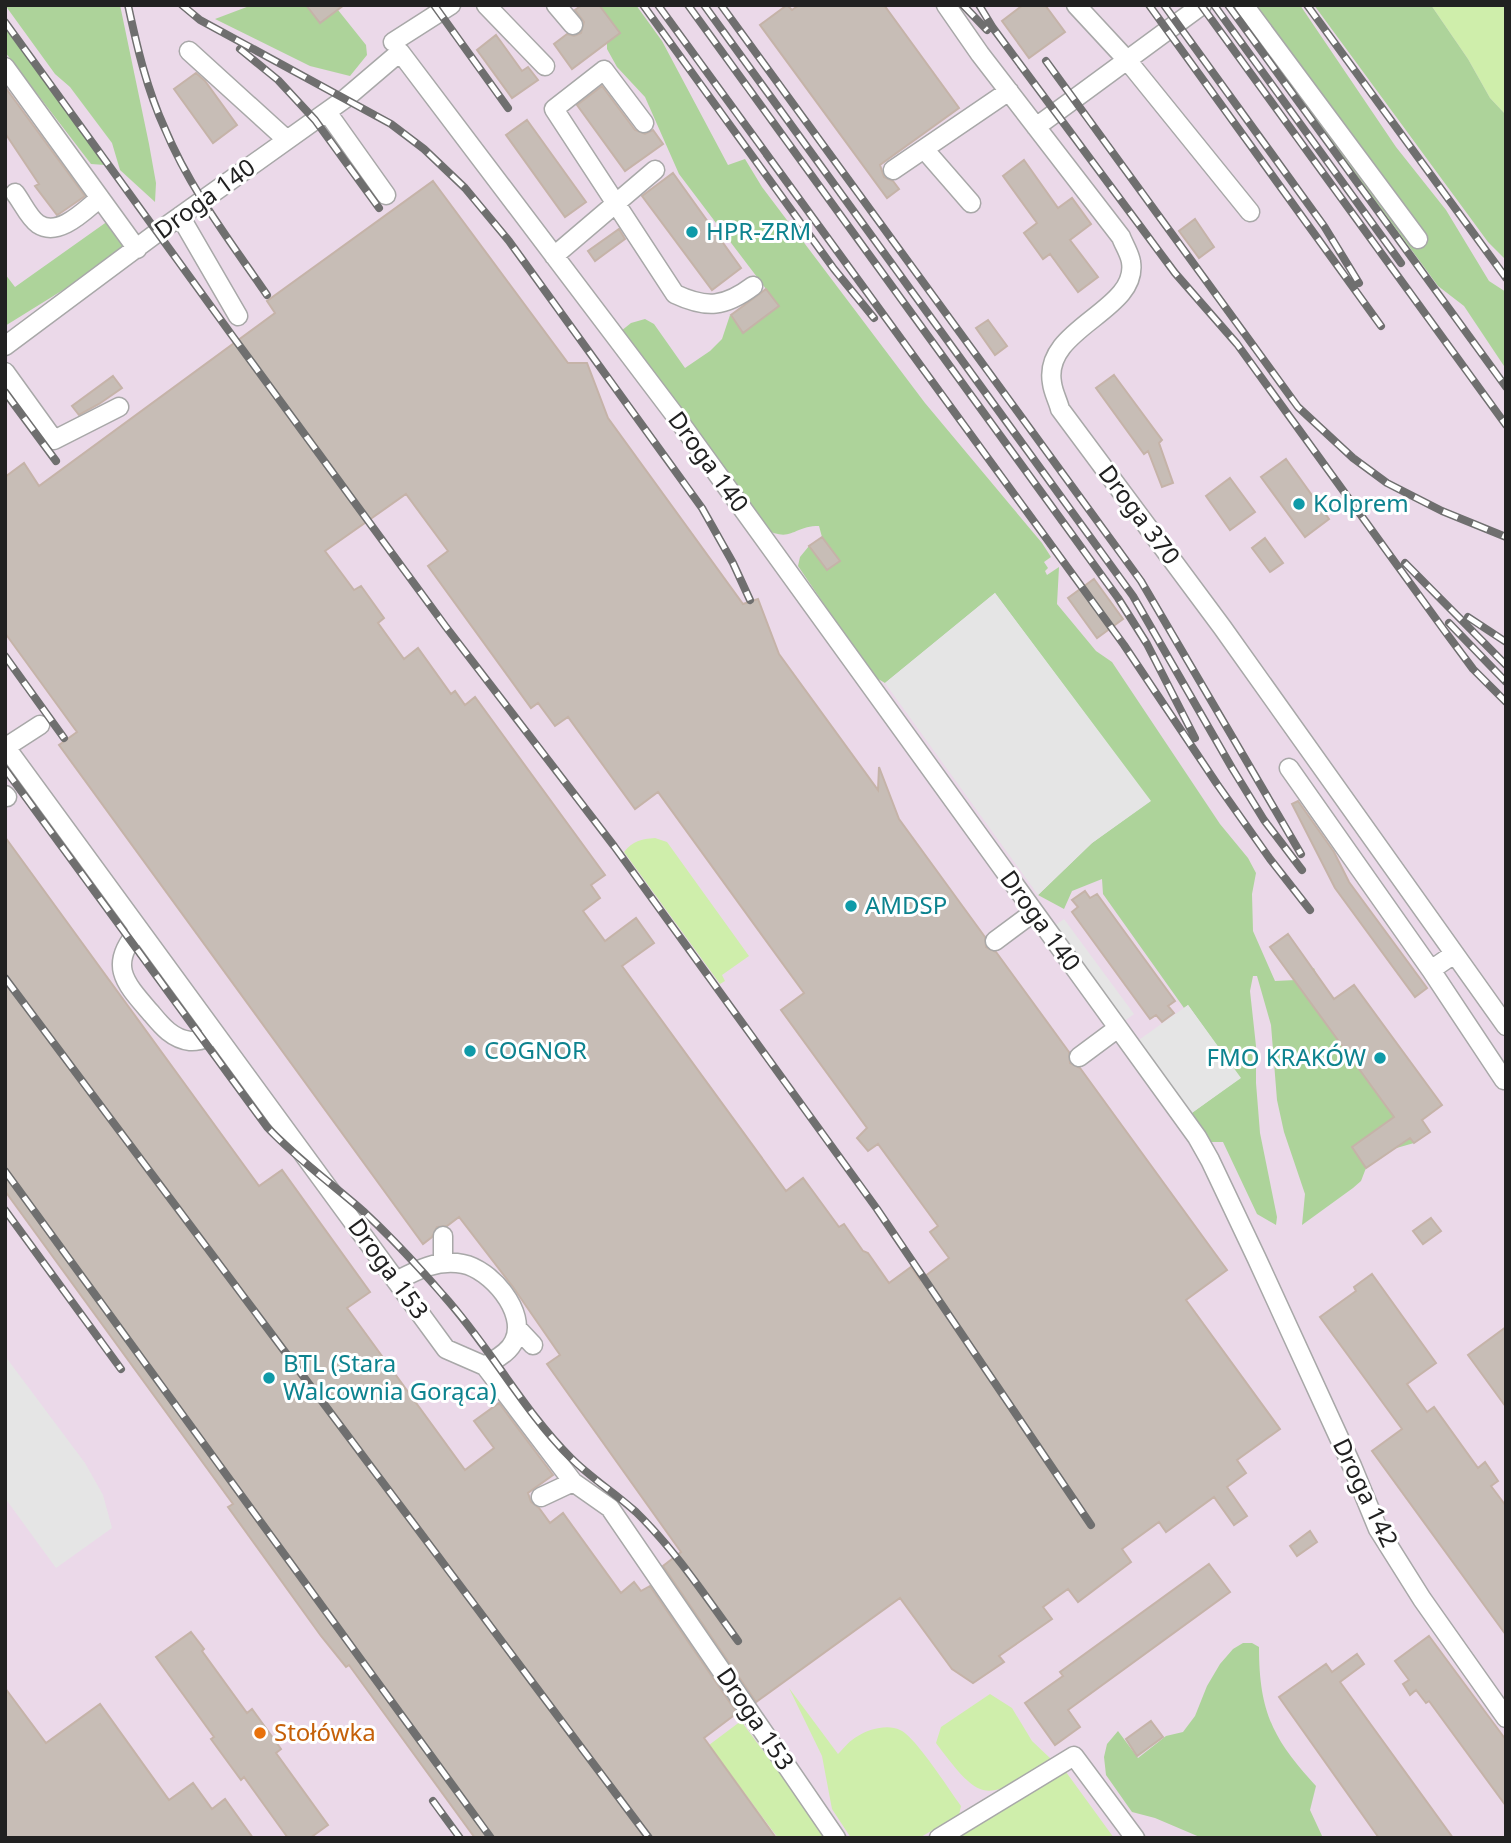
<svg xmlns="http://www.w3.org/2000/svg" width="1511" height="1843" viewBox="0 0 1511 1843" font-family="'Noto Sans',sans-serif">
  <rect width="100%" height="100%" fill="#f2eee7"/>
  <!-- industrial -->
  <path fill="#ebd9e9" d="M5,5H1506V1838H5Z"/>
  <!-- grass -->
  <path fill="#cfeeab" d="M1431,5H1506V115L1490,98L1468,59Z
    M655,838L667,842L749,956L722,975L725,981L720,984L624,852C633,841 641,839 655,838Z
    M789,1688L838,1754C844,1748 850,1740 858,1736C869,1729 888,1724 900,1730C916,1737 949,1790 961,1806L959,1815L919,1838H851L832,1809L822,1756Z
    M990,1694L1012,1708L1032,1741L1051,1759C987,1799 985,1809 936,1743L941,1727Z
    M741,1721L828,1838H778L709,1745Z
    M1066,1772L1114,1838H957Z"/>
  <!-- forest -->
  <path fill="#add39a" d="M5,5H120L149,144L156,183L155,202L120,170L112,143L70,87L55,74Z
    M252,5H306L320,23L338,10L366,45L367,55L350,76L310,66L215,19Z
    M599,5H636L662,41L728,165L745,159L762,187L925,403L1042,543L1051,557L1044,562L1048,568L1045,571L1047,575L1059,567L1057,604L1096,651L1112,662L1220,824L1248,858L1256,873L1252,894L1253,931L1275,981L1296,980L1314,968L1317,976L1305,994L1414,1143L1393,1149L1366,1168L1361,1181L1353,1188L1302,1225L1305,1194L1284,1132L1277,1100L1271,1025L1257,976H1253L1250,991L1256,1046V1083L1260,1133L1277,1217L1276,1225L1257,1214L1223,1142H1207L1189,1115L1240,1078L1188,1005L1184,1008L1103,894L1102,879L1072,891L1064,909L1038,895L1092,843L1150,801L995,593L885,683L873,676L798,566L800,557L809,546L827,570L839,561L822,537L819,526C792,526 792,544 763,528L621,331L631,323L645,319L654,324L685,368L710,351L722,339L730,315L744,332L766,289L679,174L645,97L617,67L607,49V42L619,33Z
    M1241,5H1300L1396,147L1446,210L1489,281L1506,292V369L1464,306L1438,286L1250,30Z
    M1314,5H1431L1468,59L1490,98L1506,115V260L1488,242Z
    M5,28L105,165L91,164L5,52Z
    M108,221L124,246L121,254L5,326V274L15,287Z
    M1243,1643H1252L1259,1647C1259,1712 1273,1739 1316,1786L1310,1810L1323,1838H1202L1155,1818L1132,1812L1106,1775L1104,1757L1107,1744L1118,1731L1138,1758L1166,1736L1183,1732L1195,1716L1207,1686L1220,1664L1233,1649Z"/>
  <!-- parking -->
  <path fill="#e5e5e5" d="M995,593L1151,801L1092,843L1038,895L885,683Z
    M1064,919L1134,1014L1123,1022L1053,927Z
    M1188,1005L1241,1078L1189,1115L1136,1042Z
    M5,1356L85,1463L103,1495L112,1528L56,1568L5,1498Z"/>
  <!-- building -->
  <path fill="#c7bdb6" stroke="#c5b3a8" stroke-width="2" fill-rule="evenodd" d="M306,5H344L320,23Z
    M582,5H599L620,33L572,69L554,44L567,34L574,36L581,33L584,22L575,10Z
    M787,5L792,10L799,5H884L959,108L880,165L884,177L893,181L899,189L887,198L760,25Z
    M1023,5H1045L1065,32L1029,58L1002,21Z
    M496,35L522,71L528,67L538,80L512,98L477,50Z
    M196,73L205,81L237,125L213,143L174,89Z
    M602,86L635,130L645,134L653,130L663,144L625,171L577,105Z
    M5,87L85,196L59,214L57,215L35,186L39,184L5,133Z
    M527,120L586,202L565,217L506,135Z
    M1024,160L1058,208L1072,198L1091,224L1070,240L1098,277L1078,292L1050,254L1043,259L1024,233L1037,223L1003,176Z
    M673,173L741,268L712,290L642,196Z
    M433,181L568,363H587L608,418L743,604L758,599L779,654L878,790L879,767L899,819L985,937L986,947L996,952L1069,1052L1070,1063L1080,1068L1227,1270L1186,1300L1280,1429L1237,1460L1246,1473L1227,1487L1247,1516L1234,1525L1214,1497L1166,1532L1159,1522L1122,1549L1131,1562L1078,1602L1068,1589L1043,1607L1052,1619L999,1656L1004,1662L973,1683L952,1669L900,1598L756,1702L663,1566L681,1552L547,1364L560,1355L513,1287L459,1217L447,1226L437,1227L432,1237L423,1244L59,745L77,732L5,633V477L24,463L39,486L275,313L267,301ZM406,494L448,551L428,566L531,708L538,703L555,726L568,717L635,809L658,792L804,993L781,1010L867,1128L857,1138L868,1151L878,1144L938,1226L930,1232L949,1258L920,1280L911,1267L889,1283L868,1253L863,1251L844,1224L839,1227L803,1178L786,1191L622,966L654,943L636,918L605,941L583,911L600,898L591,885L605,875L475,697L465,705L455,691L451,694L418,648L404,659L378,623L384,618L361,586L354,590L325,551Z
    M1195,219L1214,247L1199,258L1179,231Z
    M619,229L625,239L595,261L588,251Z
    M766,289L779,306L743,333L731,315Z
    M988,320L1007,346L995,355L976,328Z
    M1114,375L1162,440L1159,443L1173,483L1162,487L1148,451L1144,454L1096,388Z
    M113,376L122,388L99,404L79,415L72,406Z
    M1286,459L1329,519L1305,537L1261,477Z
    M1230,478L1255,512L1230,530L1206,496Z
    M822,537L840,561L827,570L809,546Z
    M1265,538L1283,563L1270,572L1252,548Z
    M1094,579L1123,619L1097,638L1068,598Z
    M1298,801L1334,852L1349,882L1427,988L1415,997L1335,888L1292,804Z
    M5,837L259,1186L282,1170L370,1292L347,1308L465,1470L494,1448L474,1421L499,1403L553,1475L528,1493L531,1502L539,1508L550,1523L563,1513L621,1593L634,1582L641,1591L650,1586L737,1713L704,1738L776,1838H475L349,1665L346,1667L321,1636L228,1507L233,1504L5,1191Z
    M1085,891L1090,898L1097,894L1175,1001L1168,1006L1174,1013L1162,1022L1156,1015L1150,1019L1072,912L1078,907L1072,900Z
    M1288,934L1334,999L1354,985L1442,1105L1422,1120L1430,1132L1414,1143L1410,1138L1366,1168L1352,1147L1394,1117L1270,947Z
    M1431,1218L1441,1231L1423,1244L1413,1231Z
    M1372,1274L1436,1363L1407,1384L1427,1412L1434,1407L1478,1468L1485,1462L1498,1481L1491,1486L1506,1506V1635L1372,1451L1402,1429L1320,1317L1356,1291L1354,1287Z
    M1506,1327V1407L1468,1355Z
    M1310,1531L1317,1542L1297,1556L1290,1546Z
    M1209,1564L1230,1592L1068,1710L1080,1727L1055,1745L1025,1703L1063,1676L1060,1672Z
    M191,1632L204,1649L202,1651L247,1713L252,1709L281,1749L276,1753L328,1825L310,1838H288L244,1777L241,1780L211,1739L214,1737L156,1657Z
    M1429,1636L1506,1740V1806L1429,1701L1426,1703L1416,1690L1410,1695L1403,1684L1409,1680L1395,1661Z
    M1357,1654L1364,1664L1340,1682L1453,1838H1379L1279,1697L1326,1664L1332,1672Z
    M5,1688L46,1743L100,1704L169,1800L193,1783L212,1809L225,1799L253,1838H5Z
    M1151,1721L1163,1737L1137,1756L1126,1739Z"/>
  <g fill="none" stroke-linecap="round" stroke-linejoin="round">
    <defs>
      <path id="minor" d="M486,5L545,66
        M556,5L573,25
        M946,5L980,54L1121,237C1124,245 1130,254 1131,262C1139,311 1042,328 1052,383C1053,392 1058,401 1060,409L1222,627L1506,1026
        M1076,5L1127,60L1250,212
        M1244,5L1418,239
        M393,42L451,5
        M189,51L287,140
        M5,67L137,249
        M327,112L386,195
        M644,123L604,70L554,109L675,294C707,309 725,307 753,286
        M1036,127L1202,5
        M924,149L971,203
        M893,170L1009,91
        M15,193C22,202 29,218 38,224C59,238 85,210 100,198
        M180,216L238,316
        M554,256L655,170
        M5,346L158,232L346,98L400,52L674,414L1197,1137L1210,1160L1257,1259L1352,1466L1378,1529L1422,1599L1506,1718
        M5,372L54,440L119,407
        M5,746L446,1349L485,1366L573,1482L610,1508L836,1838
        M6,747L40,725
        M1289,768L1431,970
        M5,795L7,797
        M139,930C107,965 125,983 151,1013C161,1025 172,1039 190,1041C199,1042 207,1038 216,1035
        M995,941L1034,912
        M1454,954L1431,970L1504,1080
        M1079,1057L1118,1028
        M443,1263V1236
        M396,1281C417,1270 438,1259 463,1264C490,1269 528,1312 514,1341C509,1353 495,1359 485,1366
        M517,1328L533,1345
        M541,1497L573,1482
        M939,1838L1074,1756L1135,1838"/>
    </defs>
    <!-- minor casing -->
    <use href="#minor" stroke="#a8a8a8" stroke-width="21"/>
    <!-- minor -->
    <use href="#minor" stroke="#fff" stroke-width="18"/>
    <defs>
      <path id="rail" d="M128,5C137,47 147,90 165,129C190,189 230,241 267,295
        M182,5L200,20L391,124L424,149L465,188L509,241L702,508L733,563L750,600
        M434,5L508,108
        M643,5L834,269L874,318
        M658,5L1124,645L1217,784L1270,859L1310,910
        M688,5L1118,598L1147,644L1195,738
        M704,5L1133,596L1232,768L1264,820L1302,870
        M721,5L1141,581L1301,854
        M963,5L987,30
        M979,5L993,28L1175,273L1237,344L1444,630L1473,669L1506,702
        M1149,5L1381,326
        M1164,5L1324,226L1359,283
        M1201,5L1506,425
        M1214,5L1401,263
        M1228,5L1506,387
        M1307,5L1506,278
        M5,22L231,334L446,627L614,846L877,1209L1091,1525
        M240,49L278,80L315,120L379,208
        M1046,61L1298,407L1353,458L1387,483L1442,511L1506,537
        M5,392L56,461
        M1405,563L1506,665
        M1468,617L1506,642
        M1449,623L1506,682
        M5,656L64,738
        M5,769L267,1127C296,1158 331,1183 363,1211C391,1237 418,1266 443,1295C490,1347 522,1409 571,1458C591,1478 615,1493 636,1512C675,1550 706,1597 738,1641
        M5,978L649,1838
        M5,1171L491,1838
        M5,1210L121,1369
        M433,1801L460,1838"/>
    </defs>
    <!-- rail casing -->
    <use href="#rail" stroke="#6f6f6f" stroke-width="8"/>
    <!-- rail -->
    <use href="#rail" stroke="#fff" stroke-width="5" stroke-dasharray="16" stroke-linecap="butt"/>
  </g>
  <!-- markers -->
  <g fill="#0f9aa8" stroke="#fff" stroke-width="2.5">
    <circle cx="692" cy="232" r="7"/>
    <circle cx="1299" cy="504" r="7"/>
    <circle cx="851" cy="906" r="7"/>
    <circle cx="470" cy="1051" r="7"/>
    <circle cx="1380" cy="1058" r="7"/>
    <circle cx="269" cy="1378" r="7"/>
  </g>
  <circle fill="#e8710a" stroke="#fff" stroke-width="2.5" cx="260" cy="1733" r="7"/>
  <g text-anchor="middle" stroke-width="6" stroke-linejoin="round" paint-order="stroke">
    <!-- street labels -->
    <g font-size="24" fill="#212121" stroke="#fff">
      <text transform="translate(205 199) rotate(-36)" y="8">Droga 140</text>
      <text transform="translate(708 462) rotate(54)" y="8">Droga 140</text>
      <text transform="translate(1139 515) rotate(53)" y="8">Droga 370</text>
      <text transform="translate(1040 921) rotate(54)" y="8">Droga 140</text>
      <text transform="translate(388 1269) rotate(54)" y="8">Droga 153</text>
      <text transform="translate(1365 1493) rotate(64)" y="8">Droga 142</text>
      <text transform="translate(755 1719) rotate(56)" y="8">Droga 153</text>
    </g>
    <!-- culture labels -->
    <g font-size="24" fill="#0d838f" stroke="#fff" text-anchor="start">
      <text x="706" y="240">HPR-ZRM</text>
      <text x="1313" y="512">Kolprem</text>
      <text x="865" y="914">AMDSP</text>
      <text x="484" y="1059">COGNOR</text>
      <text x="1366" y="1066" text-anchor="end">FMO KRAKÓW</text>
      <text x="283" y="1372">BTL (Stara<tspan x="283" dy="28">Walcownia Gorąca)</tspan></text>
    </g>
    <!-- food labels -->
    <g font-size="24" fill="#c56008" stroke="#fff" text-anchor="start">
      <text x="274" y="1741">Stołówka</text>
    </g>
  </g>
  <!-- border -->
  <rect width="1511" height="1843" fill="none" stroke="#212121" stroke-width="14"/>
</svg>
